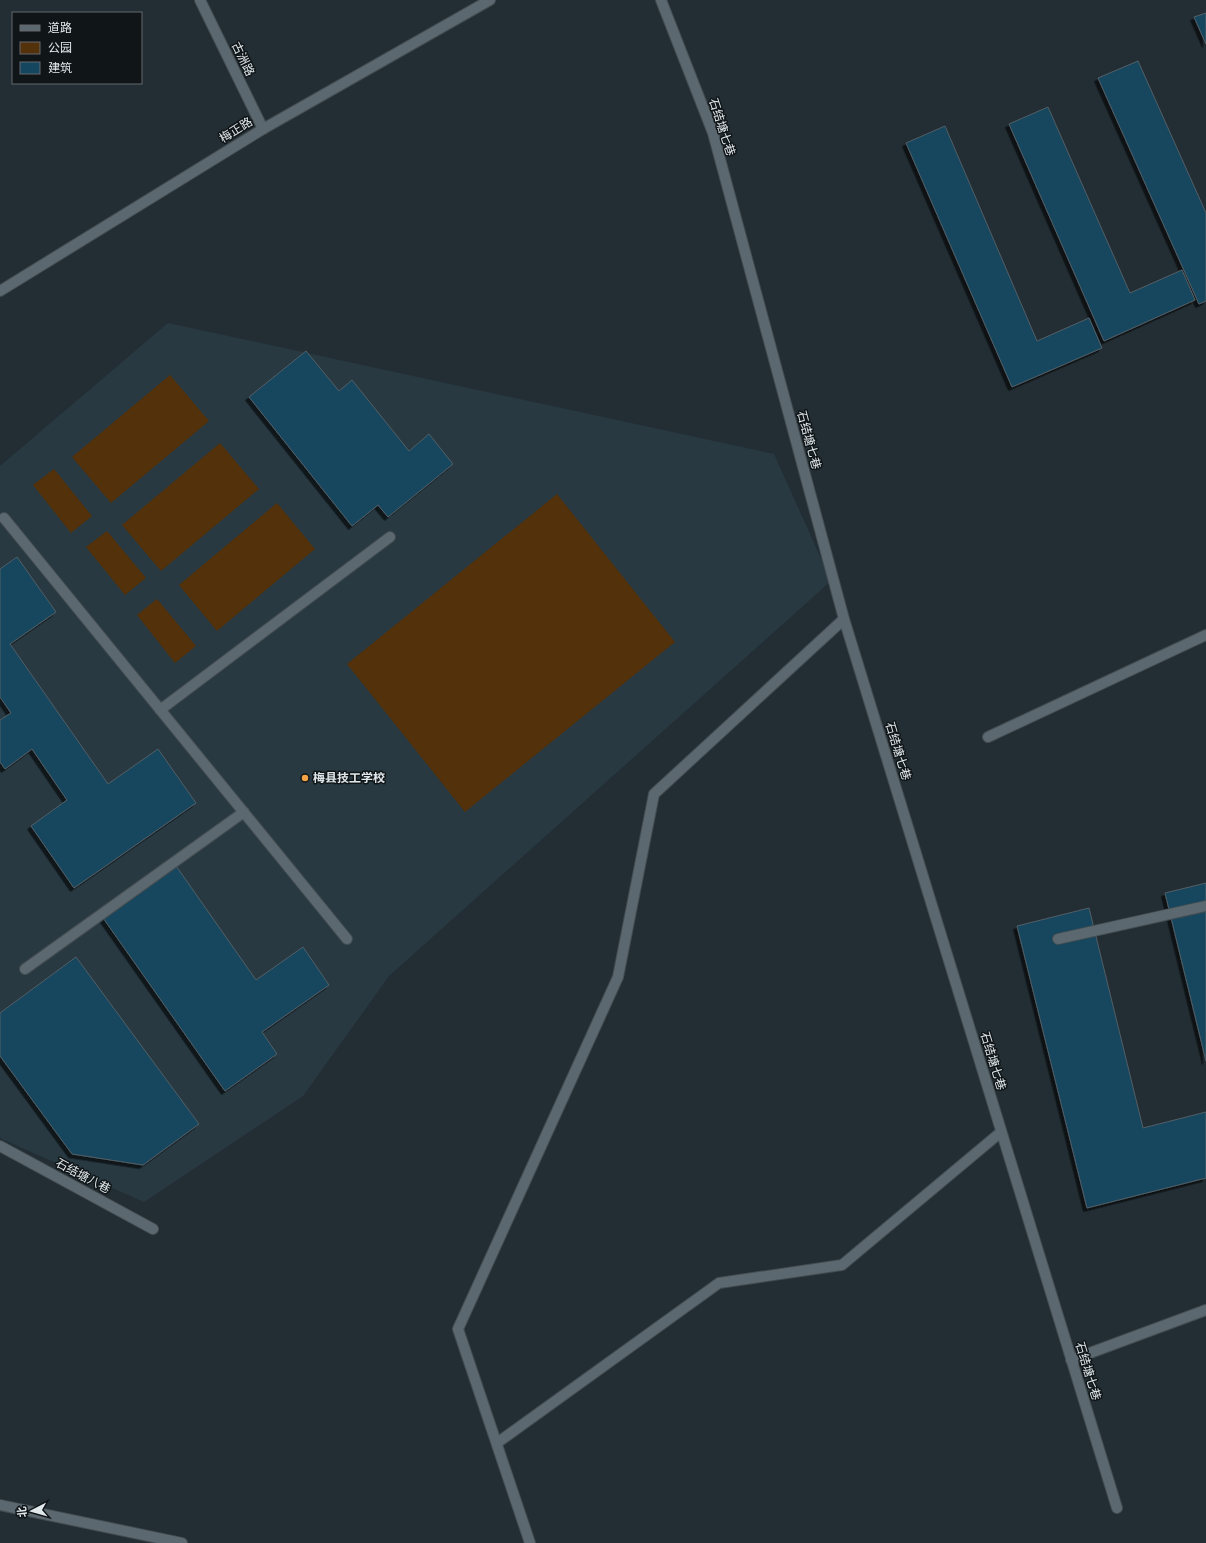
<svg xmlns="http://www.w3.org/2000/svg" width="1206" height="1543" viewBox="0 0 1206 1543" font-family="'Fira Sans Condensed','Noto Sans SC',sans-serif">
  <defs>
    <filter id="shadow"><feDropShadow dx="-3.5" dy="3.5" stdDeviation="0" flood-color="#0009"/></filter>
  </defs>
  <rect width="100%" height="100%" fill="#232e34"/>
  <!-- built -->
  <path fill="#283942" d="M168,323L774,454L831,581L389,976L303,1096L144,1202L2,1139L0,1137V466Z"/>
  <!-- green -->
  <path fill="#53310a" d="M170,375L209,421L111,503L72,457Z
    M220,443L259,489L161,571L122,525Z
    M54,469L92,516L71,533L33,485Z
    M557,494L675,642L465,812L347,664Z
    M277,503L315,549L217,631L179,585Z
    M107,531L146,578L125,595L86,547Z
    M157,599L196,646L175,663L137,615Z"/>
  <!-- building -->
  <path fill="#15465f" stroke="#535f66" filter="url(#shadow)" d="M1206,13V44L1194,17Z
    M1138,61L1206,213V301L1199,304L1098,78Z
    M1048,107L1130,293L1182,270L1195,300L1104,341L1009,124Z
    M945,126L1037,341L1089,318L1102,348L1012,387L906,143Z
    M306,351L339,391L352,380L409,451L429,434L453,464L388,517L378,505L352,526L249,397Z
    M17,557L56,612L10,644L108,784L158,749L196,803L74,888L31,826L67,800L32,749L5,769L0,762V720L11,713L0,697V569Z
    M174,863L256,980L303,947L329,985L262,1032L277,1054L225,1091L101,915Z
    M1206,883V1061L1165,893Z
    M1089,908L1143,1128L1206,1112V1178L1087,1208L1017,926Z
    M76,957L199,1124L143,1165L72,1154L0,1056V1013Z"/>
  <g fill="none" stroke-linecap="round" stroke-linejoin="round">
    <defs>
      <path id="service" d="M4,518L347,939
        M160,710L390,537
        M988,737L1206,635
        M1058,939L1206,906
        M25,969L244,812
        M0,1146L153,1229
        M1071,1360L1206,1310"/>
      <path id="minor" d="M200,0L263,129
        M661,0L713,133L844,619L1117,1508
        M497,1443L719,1283L842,1265L1001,1132
        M0,1505L182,1543
        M530,1543L458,1329L618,977L654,794L844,619"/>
      <path id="tertiary" d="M0,291L263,129L490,0"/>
    </defs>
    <!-- service casing -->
    <use href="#service" stroke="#434d51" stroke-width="12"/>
    <!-- minor casing -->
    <use href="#minor" stroke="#434d51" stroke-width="12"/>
    <!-- tertiary casing -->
    <use href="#tertiary" stroke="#434d51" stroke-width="12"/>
    <!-- service -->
    <use href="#service" stroke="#5c686f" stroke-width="10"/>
    <!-- minor -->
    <use href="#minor" stroke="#5c686f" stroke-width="10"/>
    <!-- tertiary -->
    <use href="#tertiary" stroke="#5c686f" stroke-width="10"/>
  </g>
  <!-- markers -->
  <circle fill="#f6a247" stroke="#101518" stroke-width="1.5" cx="305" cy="778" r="4"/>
  <g text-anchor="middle" stroke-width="3" stroke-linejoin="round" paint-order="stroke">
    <!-- street labels -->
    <g font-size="12" fill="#e1e8ec" stroke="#101518">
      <text transform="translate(243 59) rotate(64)" y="4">古洲路</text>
      <text transform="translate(722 127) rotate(72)" y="4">石结塘七巷</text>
      <text transform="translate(236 130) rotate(-32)" y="4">梅正路</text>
      <text transform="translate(809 440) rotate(75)" y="4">石结塘七巷</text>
      <text transform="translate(898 751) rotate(73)" y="4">石结塘七巷</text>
      <text transform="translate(993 1061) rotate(73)" y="4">石结塘七巷</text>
      <text transform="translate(83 1176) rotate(28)" y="4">石结塘八巷</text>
      <text transform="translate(1088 1371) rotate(73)" y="4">石结塘七巷</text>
    </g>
    <!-- poi labels -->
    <g font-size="12" font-weight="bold" fill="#e1e8ec" stroke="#101518" text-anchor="start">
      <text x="313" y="782">梅县技工学校</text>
    </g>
  </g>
  <!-- legend -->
  <rect x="12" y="12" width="130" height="72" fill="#101518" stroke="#64696d"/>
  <rect x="20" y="25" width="20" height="6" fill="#5c686f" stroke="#64696d"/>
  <text x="48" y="32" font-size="12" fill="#e1e8ec">道路</text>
  <rect x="20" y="42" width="20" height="12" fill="#53310a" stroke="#64696d"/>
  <text x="48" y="52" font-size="12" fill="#e1e8ec">公园</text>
  <rect x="20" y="62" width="20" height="12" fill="#15465f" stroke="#64696d"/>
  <text x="48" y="72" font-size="12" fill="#e1e8ec">建筑</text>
  <!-- north arrow -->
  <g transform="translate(32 1511) rotate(264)" stroke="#101518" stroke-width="3" paint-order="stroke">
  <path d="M0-3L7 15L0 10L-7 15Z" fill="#e1e8ec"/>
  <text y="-6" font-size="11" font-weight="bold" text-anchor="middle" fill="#e1e8ec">北</text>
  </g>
</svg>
